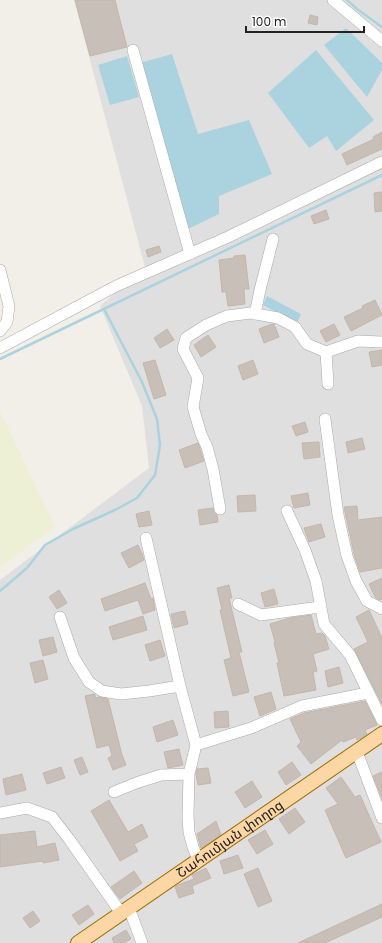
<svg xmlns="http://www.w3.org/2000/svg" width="382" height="943" viewBox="0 0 382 943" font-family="Poppins,'Noto Sans Armenian',sans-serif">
  <rect width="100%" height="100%" fill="#f2efe9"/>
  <!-- residential -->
  <path fill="#e0dfdf" d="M74,0H382V943H0V580L149,468L142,406L100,306L145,267Z"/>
  <!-- farmland -->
  <path fill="#eef0d5" d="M0,411L55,527L0,567Z"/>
  <!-- water -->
  <path fill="#aad3df" d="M346,28L382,63V70L367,97L324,45Z
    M316,50L374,120L336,151L327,136L309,148L268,93Z
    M172,54L198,134L249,120L272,174L219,196V214L188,229L140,63Z
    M127,56L139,97L110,105L98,65Z
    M267,296L301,314L297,323L263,305Z"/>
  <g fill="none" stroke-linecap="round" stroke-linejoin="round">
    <!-- stream -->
    <path stroke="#aad3df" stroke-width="2.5" d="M347,0L357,9L382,27
      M0,359L382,175
      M0,591L27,568L45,545L73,529L115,510L137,498L155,475L160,445L157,419L142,382L104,309"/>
  </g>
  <!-- building -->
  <path fill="#c7bfb8" stroke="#c4b6ab" d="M75,0H115L127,47L90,56Z
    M310,15L318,17L317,25L308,23Z
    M382,132V149L347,165L342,154L374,139L373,137Z
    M382,192V211L375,212L374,193Z
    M326,210L329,219L314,224L311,216Z
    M159,246L161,252L148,257L146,250Z
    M245,255L249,289H244L245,304L228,306L226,292H222L219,260L234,258V256Z
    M375,300L382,315L351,331L344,317L363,308L362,306Z
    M272,324H274L279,337L264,343L259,329Z
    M334,324L340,335L326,342L320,331Z
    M167,329L174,340L160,348L154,338Z
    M208,335L216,347L201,357L194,345Z
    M382,350V365L372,367L369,352Z
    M155,360L166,395L154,399L143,363Z
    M253,360L258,374L243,380L238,366Z
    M305,422L308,432L296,436L292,426Z
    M362,438L365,449L348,453L346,442Z
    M319,442L320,457L304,459L302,443Z
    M198,443L204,461L185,468L179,450Z
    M308,493L310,505L294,508L291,496Z
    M255,495L256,511L238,512L237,496Z
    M357,506L358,520L382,517V568L360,572L354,554L344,507Z
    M213,508L214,513L217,515L218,522L200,525L198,510Z
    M149,511L152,525L139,527L136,514Z
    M321,524L325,537L309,542L304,528Z
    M138,545L142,554L144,560L129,568L121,553Z
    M382,578V599L379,600L375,597L369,584Z
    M145,583L151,599L153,598L155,610L143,614L138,600L105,611L101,599Z
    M229,585L232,598H229L242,652H239L249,692L233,696L224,660L231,658L220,610H222L217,588Z
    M274,589L278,604L265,607L261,593Z
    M59,590L67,603L57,609L49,597Z
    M369,610L382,638V704L354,649L368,642L356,617Z
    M185,611L188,624L174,628L171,614Z
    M311,615L316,634L322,633L325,636L329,649L313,654L317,671L313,672L316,690L284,696L277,663H279L274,643L275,642L270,624L290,618Z
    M143,616L147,630L113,640L109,627Z
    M53,637L57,652L43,656L39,640Z
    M160,640L165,656L150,661L145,645Z
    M43,660L48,679L35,683L30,663Z
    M339,667L343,683L328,687L325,671Z
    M271,692L276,709L260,716L254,697Z
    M94,694L95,695L96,698L99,697L108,699L122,755L126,765L113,770L108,758L112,756L109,745L97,748L85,696Z
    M365,701L377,725L365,730L367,734L361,738L357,740L356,737L343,742L342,740L311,764L297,746L301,742L290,719L304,713Z
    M228,711L229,727L215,728L214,712Z
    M173,720L178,735L157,742L153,727Z
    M179,749L183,765L168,768L164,752Z
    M82,757L88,772L80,775L74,760Z
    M292,762L301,775L286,785L278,772Z
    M61,767L65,778L47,784L43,773Z
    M208,768L211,783L198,785L196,774L197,769Z
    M382,772V798L373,776Z
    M22,774L26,790L6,795L3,779Z
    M341,777L355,797L360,795L381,842L346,858L325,810L338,804L326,788Z
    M252,781L262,797L245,808L235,792Z
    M109,800L128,832L142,824L148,837L134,844L138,851L120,861L91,811Z
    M295,808L305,822L289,834L279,819Z
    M216,821L221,835L201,848L197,834Z
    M265,830L273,844L257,854L248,840Z
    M35,831L37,847L55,843L59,860L43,863V861L0,867V835Z
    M238,855L243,868L224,874L220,861Z
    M206,868L211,878L192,886L194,893L179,898L175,887L178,885L194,879L192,875Z
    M258,868L272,901L258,907L244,874Z
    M134,871L142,883L120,899L111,887Z
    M382,904V917L325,943H298Z
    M88,905L94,914L79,925L72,915Z
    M33,911L40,921L30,928L23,918Z
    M126,930L131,939L124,943H114L112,938Z"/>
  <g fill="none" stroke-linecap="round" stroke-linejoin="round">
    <defs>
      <path id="minor" d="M333,0L382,41
        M133,50L190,254
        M0,270L9,306L7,322L0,331
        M255,314L260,290L273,239
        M0,348L116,286L228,237L382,162
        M326,352L328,384
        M325,419L338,515L347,556L356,581L367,601L382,609
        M220,509L213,469L207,447L201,434L193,407L198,378L183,349L186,338L206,325L227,316L251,313L278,318L295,327L307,344L326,352L358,341L382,342
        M287,511L305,550L316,581L324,624L350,655L382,720
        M146,538L180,686L196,745L189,774L188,816L189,832L193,847L198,860
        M238,604L261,615L320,607
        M60,617L74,658L89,682L102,691L121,694L149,691L180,686
        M196,745L251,728L302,706L368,693
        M357,752L382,818
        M114,792L136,783L161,775L189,774
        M0,813L27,808L52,817L69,839L121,913
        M129,908L142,943"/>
      <g id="major">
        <path id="s1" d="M78,943L382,734"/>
      </g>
    </defs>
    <!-- minor casing -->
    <use href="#minor" stroke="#a9a9a9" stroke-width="12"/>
    <!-- major casing -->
    <use href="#major" stroke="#a06b00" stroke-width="16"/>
    <!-- minor -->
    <use href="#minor" stroke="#fff" stroke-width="11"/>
    <!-- major -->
    <use href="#major" stroke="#fcd6a4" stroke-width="14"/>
  </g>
  <g text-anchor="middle" stroke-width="3" stroke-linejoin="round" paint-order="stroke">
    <!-- street labels -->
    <g font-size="14" fill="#222" stroke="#fff">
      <text dy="5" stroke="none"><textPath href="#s1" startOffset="184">Շահումյան փողոց</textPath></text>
    </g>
  </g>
  <!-- scale -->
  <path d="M246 26v6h118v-6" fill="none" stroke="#222222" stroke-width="2"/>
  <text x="252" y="26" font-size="12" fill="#222222" stroke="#ffffff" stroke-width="3" paint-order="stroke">100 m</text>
</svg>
